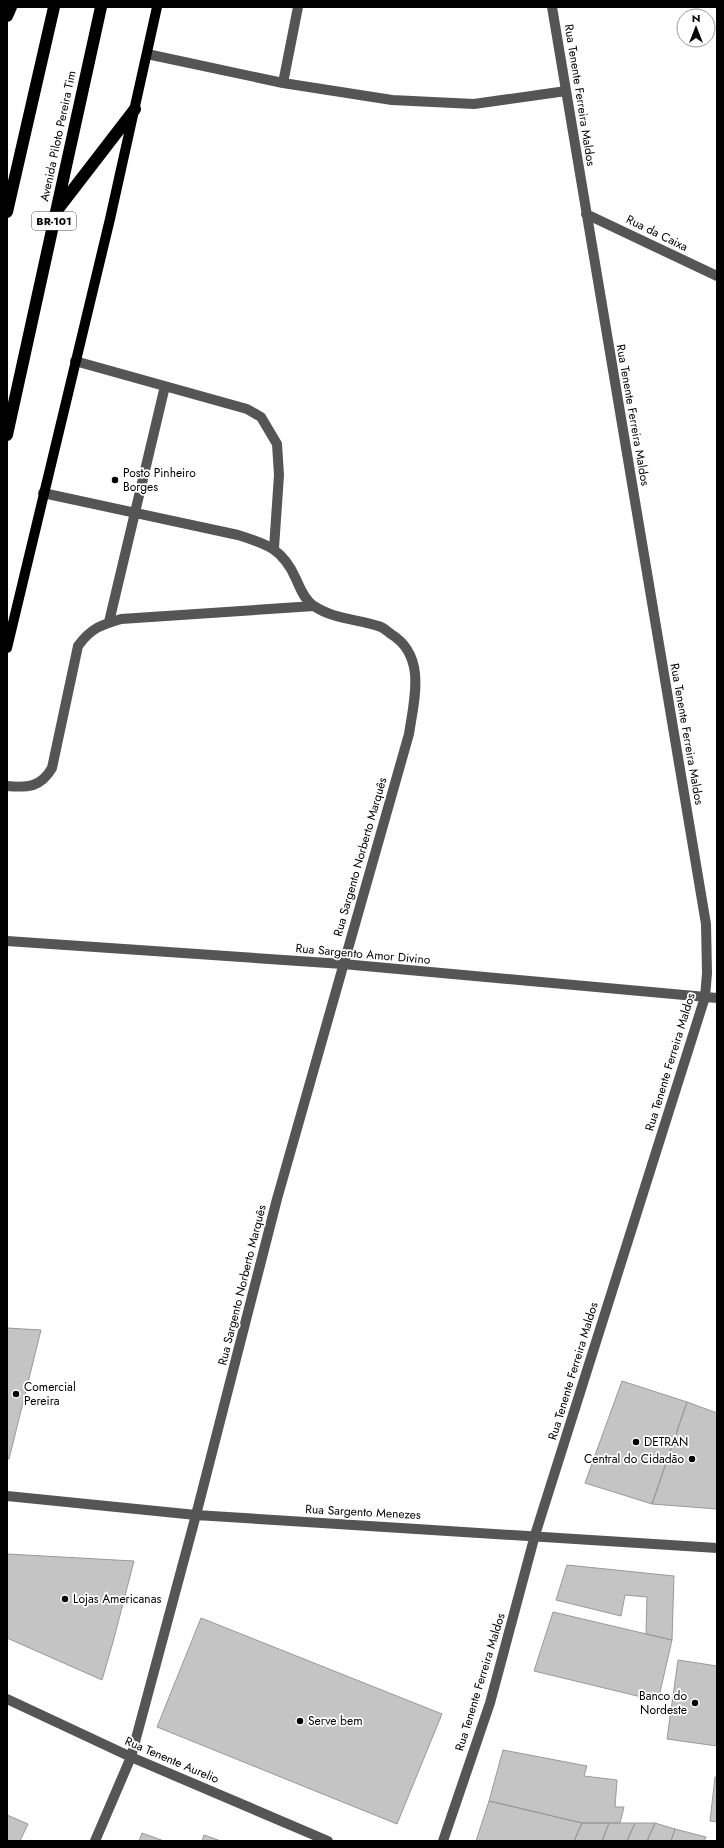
<svg xmlns="http://www.w3.org/2000/svg" width="724" height="1848" viewBox="0 0 724 1848" font-family="Jost,sans-serif">
  <rect width="100%" height="100%" fill="#fff"/>
  <!-- building -->
  <path fill="#c4c4c4" stroke="#999" d="M7,1328L41,1330L9,1459H7Z
    M622,1381L687,1402L652,1504L585,1483Z
    M687,1402L717,1413V1509L652,1504Z
    M7,1554L134,1561L113,1642L102,1680L7,1638Z
    M567,1565L674,1576L672,1640L646,1634L647,1597L625,1595L621,1616L556,1600Z
    M553,1612L672,1640L658,1701L534,1671Z
    M201,1618L442,1714L397,1824L157,1727Z
    M678,1660L717,1666V1746L667,1739Z
    M503,1750L587,1766L584,1776L617,1780L615,1807H624L620,1823H582L489,1801Z
    M715,1777H717V1822L710,1821Z
    M489,1801L582,1823L574,1841H476Z
    M7,1815L28,1824L20,1841H7Z
    M582,1823H609L602,1841H574Z
    M609,1823H635L627,1841H602Z
    M635,1823H655L647,1841H627Z
    M655,1823L675,1829L671,1841H647Z
    M675,1829L706,1837L704,1841H671Z
    M142,1833L164,1841H139Z
    M204,1835L221,1841H202Z"/>
  <g fill="none" stroke-linecap="round" stroke-linejoin="round">
    <!-- minor -->
    <path stroke="#555" stroke-width="10" d="M147,54L283,83L392,100L474,104L566,91
      M283,83L298,7
      M586,214L717,276
      M75,361L247,409L261,417L277,444L279,475L274,548
      M43,493L238,535C267,544 283,549 296,579C300,588 305,601 314,606C333,619 357,619 378,626C383,627 387,631 391,634C427,656 414,700 409,734L277,1199L196,1515L131,1757L95,1841
      M109,622L165,386
      M7,786C28,788 41,787 52,768L78,646C91,628 101,625 121,619L314,606
      M7,941L343,964L717,998
      M7,1496L196,1515L717,1548
      M7,1699L131,1757L328,1841
      M443,1841L490,1703L535,1535L705,997L707,973L706,924L552,7"/>
    <!-- major -->
    <path stroke="#000" stroke-width="10" d="M7,648L110,219L157,7"/>
    <!-- highway -->
    <path stroke="#000" stroke-width="12" d="M7,16L11,7
      M58,209L135,109
      M7,212L54,7
      M7,435L101,7"/>
  </g>
  <!-- markers -->
  <g fill="#000" stroke="#fff" stroke-width="1.5">
    <circle cx="115" cy="480" r="4"/>
    <circle cx="16" cy="1394" r="4"/>
    <circle cx="636" cy="1442" r="4"/>
    <circle cx="692" cy="1459" r="4"/>
    <circle cx="65" cy="1599" r="4"/>
    <circle cx="695" cy="1703" r="4"/>
    <circle cx="300" cy="1721" r="4"/>
  </g>
  <g text-anchor="middle" stroke-width="3.5" stroke-linejoin="round" paint-order="stroke">
    <!-- shield labels -->
    <rect fill="#fff" stroke="#4c4c4c" stroke-width="1" x="32" y="212" width="44" height="18" rx="3"/>
    <g font-size="11" font-weight="bold" fill="#000">
      <text x="54" y="225">BR-101</text>
    </g>
    <!-- street labels -->
    <g font-size="12" fill="#000" stroke="#fff">
      <text transform="translate(580 95) rotate(81)" y="4">Rua Tenente Ferreira Maldos</text>
      <text transform="translate(58 136) rotate(-78)" y="4">Avenida Piloto Pereira Tim</text>
      <text transform="translate(657 233) rotate(26)" y="4">Rua da Caixa</text>
      <text transform="translate(633 415) rotate(80)" y="4">Rua Tenente Ferreira Maldos</text>
      <text transform="translate(687 734) rotate(80)" y="4">Rua Tenente Ferreira Maldos</text>
      <text transform="translate(360 857) rotate(-74)" y="4">Rua Sargento Norberto Marquês</text>
      <text transform="translate(363 954) rotate(5)" y="4">Rua Sargento Amor Divino</text>
      <text transform="translate(670 1062) rotate(-73)" y="4">Rua Tenente Ferreira Maldos</text>
      <text transform="translate(242 1285) rotate(-76)" y="4">Rua Sargento Norberto Marquês</text>
      <text transform="translate(573 1371) rotate(-73)" y="4">Rua Tenente Ferreira Maldos</text>
      <text transform="translate(363 1512) rotate(3)" y="4">Rua Sargento Menezes</text>
      <text transform="translate(480 1682) rotate(-73)" y="4">Rua Tenente Ferreira Maldos</text>
      <text transform="translate(172 1760) rotate(23)" y="4">Rua Tenente Aurelio</text>
    </g>
    <!-- poi labels -->
    <g font-size="12" fill="#000" stroke="#fff" text-anchor="start">
      <text x="123" y="477">Posto Pinheiro<tspan x="123" dy="14">Borges</tspan></text>
      <text x="24" y="1391">Comercial<tspan x="24" dy="14">Pereira</tspan></text>
      <text x="644" y="1446">DETRAN</text>
      <text x="684" y="1463" text-anchor="end">Central do Cidadão</text>
      <text x="73" y="1603">Lojas Americanas</text>
      <text x="687" y="1700" text-anchor="end">Banco do<tspan x="687" dy="14">Nordeste</tspan></text>
      <text x="308" y="1725">Serve bem</text>
    </g>
  </g>
  <!-- border -->
  <rect width="724" height="1848" fill="none" stroke="#000000" stroke-width="16"/>
  <!-- north arrow -->
  <g transform="translate(696 28)"><circle r="19" fill="#ffffff" stroke="#999999"/>
  <path d="M0-3L7 15L0 10L-7 15Z" fill="#000000"/>
  <text y="-6" font-size="11" font-weight="bold" text-anchor="middle" fill="#000000">N</text>
  </g>
</svg>
